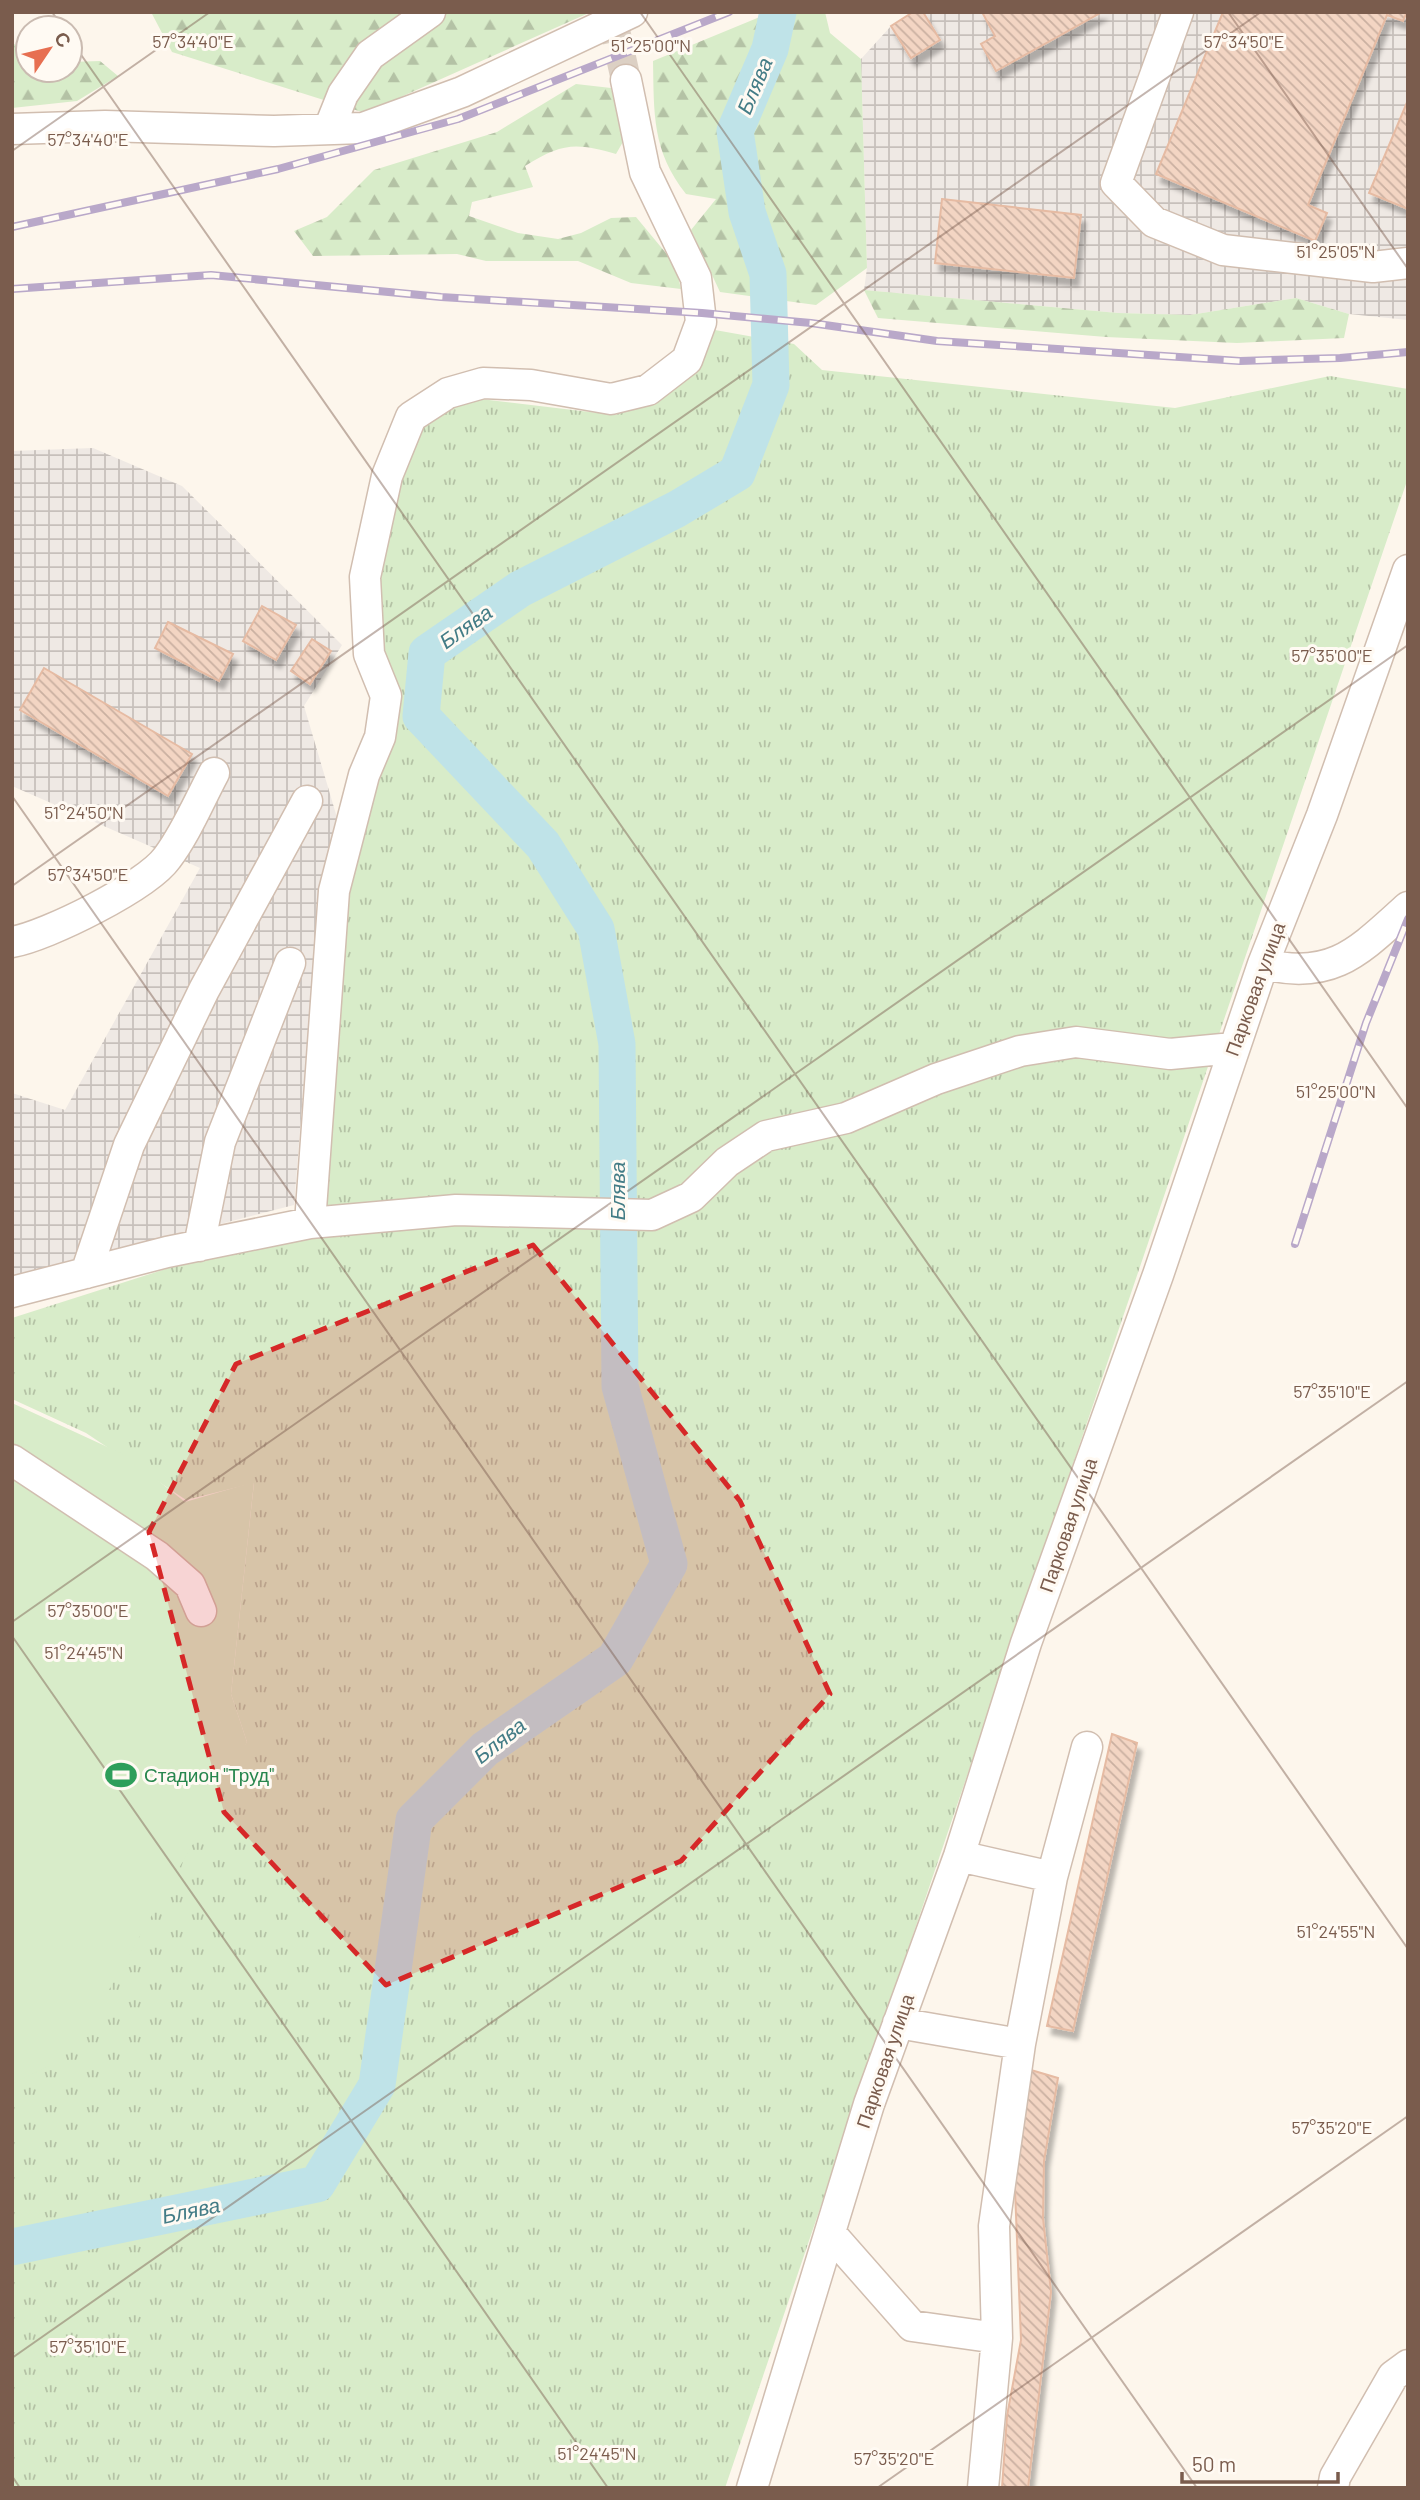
<svg xmlns="http://www.w3.org/2000/svg" width="1420" height="2500" viewBox="0 0 1420 2500" font-family="Barlow,sans-serif">
  <defs>
    <pattern id="industrial-grid" width="8" height="8" patternUnits="userSpaceOnUse" patternTransform="scale(1.75)"><rect width="8" height="8" fill="#efe9e4"/><path d="M0 4h8M4 0v8" fill="none" stroke="#c7c0bb"/></pattern>
    <pattern id="forest-firs" width="22" height="20" patternUnits="userSpaceOnUse" patternTransform="scale(1.75)"><rect width="22" height="20" fill="#d8ecc9"/><path d="M5 1l3.5 6h-7zM16 11l3.5 6h-7z" fill="#b4c2a5"/></pattern>
    <pattern id="park-tufts" width="24" height="20" patternUnits="userSpaceOnUse" patternTransform="scale(1.75)"><rect width="24" height="20" fill="#d8ecc9"/><path d="M3 7l-1-3M5 7V3M7 7l1-3M15 17l-1-3M17 17v-4M19 17l1-3" fill="none" stroke="#b4c2a5"/></pattern>
    <pattern id="building-back-hatch" width="6" height="6" patternUnits="userSpaceOnUse" patternTransform="scale(1.75)"><rect width="6" height="6" fill="#f3d5c3"/><path d="M-1 5l2 2M0 0l6 6M5-1l2 2" fill="none" stroke="#cab0a1"/></pattern>
    <filter id="shadow"><feDropShadow dx="4.5" dy="8" stdDeviation="2" flood-color="#0004"/></filter>
  </defs>
  <rect width="100%" height="100%" fill="#fdf6ec"/>
  <!-- industrial -->
  <path fill="url(#industrial-grid)" d="M913,12H1408V320L1349,314L1296,298L1190,315L1118,313L864,290L867,268L861,59L891,26Z
    M93,448L182,486L342,645L304,706L338,821L315,946L294,1205L12,1278V1093L65,1110L200,868L12,786V451Z"/>
  <!-- forest -->
  <path fill="url(#forest-firs)" d="M151,12H591L365,113L172,52Z
    M772,12H825L830,33L861,59L867,268L816,305L720,292L691,230L716,199L686,194C652,151 654,114 653,61Z
    M12,43L28,51V70H70V62L100,61L118,76L77,101L12,108Z
    M576,84L611,88L624,140L616,154C575,142 562,143 525,166L533,187L472,202L469,216L518,233L558,239L581,233L611,218L636,217L675,264L681,289L631,283L578,261H486L457,254L313,256L294,231L327,217L374,170L497,132Z
    M864,290L1118,313L1190,315L1296,298L1349,314L1344,338L1237,343L1106,337L878,318Z"/>
  <!-- park -->
  <path fill="url(#park-tufts)" d="M715,330L794,344L822,370L1175,408L1330,376L1408,389V478L725,2488H12V2082L247,1742L231,1694L254,1483L186,1500L86,1433L12,1399V1318L310,1223L334,891L395,699L379,657L378,582L399,481L423,424L464,397L615,415L658,402L699,368Z"/>
  <!-- garden -->
  <path fill="#d8ecc9" d="M12,1403L127,1456L185,1502L254,1482L231,1694L247,1742L213,1809L83,2035L49,2066L12,2084Z"/>
  <g fill="none" stroke-linecap="round" stroke-linejoin="round">
    <!-- river -->
    <path stroke="#bfe3e8" stroke-width="37" d="M12,2247L317,2184L377,2085L414,1820L485,1749L615,1659L669,1564L620,1386L617,1044L596,929L543,845L421,716L427,653L520,589L677,509L737,473L771,385L768,274L747,212L735,131L770,49L778,12"/>
  </g>
  <!-- building -->
  <path fill="url(#building-back-hatch)" stroke="#e6bba3" stroke-width="2" filter="url(#shadow)" d="M913,12H923L940,40L911,58L891,26Z
    M982,12H1102L996,71L981,44L995,36Z
    M1223,12H1407L1403,21L1387,15L1308,205L1327,213L1315,241L1156,174Z
    M1408,100V209L1369,193Z
    M942,199L1081,215L1074,278L935,263Z
    M262,606L296,625L276,660L243,641Z
    M168,622L233,654L219,681L155,648Z
    M312,639L331,651L310,684L291,671Z
    M44,668L192,754L168,796L20,710Z
    M1112,1734L1137,1743L1073,2031L1047,2026Z
    M1031,2070L1058,2078L1044,2161L1043,2218L1051,2292L1028,2488H1002L1007,2416L1021,2340L1014,2165Z"/>
  <g fill="none" stroke-linecap="round" stroke-linejoin="round">
    <!-- minor-tunnel -->
    <path stroke="#dcd0c4" stroke-width="30" stroke-dasharray="30 15" stroke-linecap="butt" d="M611,12L626,80"/>
    <defs>
      <path id="minor" d="M1178,12L1116,183L1154,222L1223,250L1373,267L1408,263
        M12,129L105,126L274,131L363,128L462,92L632,12
        M329,129L343,94L370,55L430,12
        M12,942C47,936 147,886 167,858C186,833 199,801 214,773
        M1263,964C1333,981 1359,951 1408,907
        M310,1223L334,891L364,775L380,737L386,696L369,654L365,577L387,476L411,417L448,393L483,383L531,385L611,399L648,390L687,360L701,322L696,278L645,172L626,80
        M199,1246L220,1142L290,963
        M86,1273L129,1145L204,990L307,801
        M12,1292L167,1252L310,1223L456,1210L652,1215L691,1197L727,1162L766,1136L846,1118L936,1079L1020,1051L1076,1042L1170,1054L1233,1048
        M12,1460L157,1556L190,1585L201,1611
        M959,1856L1052,1877
        M898,2023L1020,2044
        M830,2233L912,2326L997,2338
        M752,2488L869,2104L959,1856L1026,1643L1158,1275L1263,964L1322,815L1408,570
        M983,2488L997,2338L994,2226L1020,2044L1052,1877L1087,1747
        M1333,2488L1335,2477L1393,2376L1408,2365"/>
    </defs>
    <!-- minor casing -->
    <use href="#minor" stroke="#d1beb0" stroke-width="33"/>
    <!-- minor -->
    <use href="#minor" stroke="#fff" stroke-width="30"/>
    <defs>
      <path id="rail" d="M12,227L278,169L458,119L729,12
        M12,289L211,275L441,297L702,313L811,323L937,341L1240,361L1340,358L1408,352
        M1295,1244L1366,1023L1408,919"/>
    </defs>
    <!-- rail casing -->
    <use href="#rail" stroke="#b9a8c9" stroke-width="8"/>
    <!-- rail -->
    <use href="#rail" stroke="#fffaf3" stroke-width="5" stroke-dasharray="16" stroke-linecap="butt"/>
  </g>
  <!-- marked area -->
  <path fill="#d62828" fill-opacity="0.2" stroke="#d62828" stroke-width="5" stroke-dasharray="14 9" stroke-linejoin="round" d="M533,1245L740,1501L830,1694L681,1861L386,1985L224,1812L149,1532L236,1364Z"/>
  <!-- ticks -->
  <path fill="none" stroke="#7a5c4d" stroke-width="2" stroke-opacity="0.45" d="M52,12L63,28M640,12L1408,1109M1228,12L1408,269M70,39L1408,1949M12,151L210,12M12,796L1197,2488M12,886L1261,12M12,1622L1408,645M12,1636L608,2488M12,2358L1408,1381M12,2476L20,2488M877,2488L1408,2116"/>
  <!-- icons -->
  <defs>
    <symbol id="stadium-bare" viewBox="-9 -9 18 18"><path d="M0-5a6.5 5 0 1 0 0 10a6.5 5 0 1 0 0-10ZM-3.5-1.8h7v3.6h-7Z" fill="#2e9e5b" stroke="#fffaf3" stroke-width="2.5" paint-order="stroke"/></symbol>
  </defs>
  <g fill-rule="evenodd">
    <use href="#stadium-bare" x="99" y="1753" width="44" height="44"/>
  </g>
  <g text-anchor="middle" stroke-width="6" stroke-linejoin="round" paint-order="stroke">
    <!-- street labels -->
    <g font-size="19" fill="#7a5c4d" stroke="#fffaf3">
      <text transform="translate(1255 989) rotate(-70)" y="7">Парковая улица</text>
      <text transform="translate(1068 1525) rotate(-71)" y="7">Парковая улица</text>
      <text transform="translate(885 2061) rotate(-71)" y="7">Парковая улица</text>
    </g>
    <!-- leisure labels -->
    <g font-size="19" fill="#27864d" stroke="#fffaf3" text-anchor="start">
      <text x="144" y="1782">Стадион "Труд"</text>
    </g>
    <!-- water labels -->
    <g font-size="21" font-style="italic" fill="#437c86" stroke="#fffaf3">
      <text transform="translate(755 86) rotate(-67)" y="7">Блява</text>
      <text transform="translate(466 627) rotate(-35)" y="7">Блява</text>
      <text transform="translate(618 1191) rotate(-90)" y="7">Блява</text>
      <text transform="translate(500 1741) rotate(-38)" y="7">Блява</text>
      <text transform="translate(191 2211) rotate(-12)" y="7">Блява</text>
    </g>
  </g>
  <g font-size="18" text-anchor="middle" fill="#7a5c4d" stroke="#fffaf3" stroke-width="6" stroke-linejoin="round" paint-order="stroke">
    <text x="193" y="48">57°34'40"E</text>
    <text x="1244" y="48">57°34'50"E</text>
    <text x="651" y="52">51°25'00"N</text>
    <text x="88" y="146">57°34'40"E</text>
    <text x="1336" y="258">51°25'05"N</text>
    <text x="1332" y="662">57°35'00"E</text>
    <text x="84" y="819">51°24'50"N</text>
    <text x="88" y="881">57°34'50"E</text>
    <text x="1336" y="1098">51°25'00"N</text>
    <text x="1332" y="1398">57°35'10"E</text>
    <text x="88" y="1617">57°35'00"E</text>
    <text x="84" y="1659">51°24'45"N</text>
    <text x="1336" y="1938">51°24'55"N</text>
    <text x="1332" y="2134">57°35'20"E</text>
    <text x="88" y="2353">57°35'10"E</text>
    <text x="597" y="2460">51°24'45"N</text>
    <text x="894" y="2465">57°35'20"E</text>
  </g>
  <!-- border -->
  <rect width="1420" height="2500" fill="none" stroke="#7a5c4d" stroke-width="28"/>
  <!-- north arrow -->
  <g transform="translate(49 49) rotate(55)"><circle r="33" fill="#fffaf3" stroke="#cabbb1" stroke-width="2"/>
  <path d="M0-5L12 26L0 18L-12 26Z" fill="#e76f51"/>
  <text y="-10" font-size="19" font-weight="bold" text-anchor="middle" fill="#7a5c4d">С</text>
  </g>
  <!-- scale -->
  <path d="M1182 2472v10h156v-10" fill="none" stroke="#7a5c4d" stroke-width="3.5"/>
  <text x="1192" y="2472" font-size="21" fill="#7a5c4d" stroke="#fffaf3" stroke-width="5" paint-order="stroke">50 m</text>
</svg>
